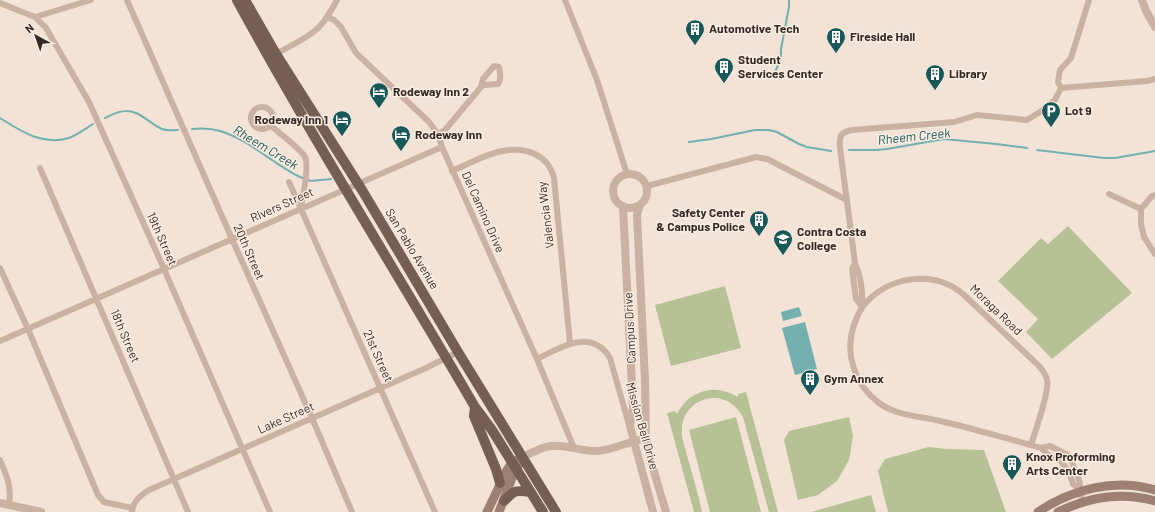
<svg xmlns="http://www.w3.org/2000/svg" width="1155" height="512" viewBox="0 0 1155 512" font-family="Barlow,sans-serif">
  <rect width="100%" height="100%" fill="#f2e3d6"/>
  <!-- green -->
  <path fill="#b6c195" d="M1068,226L1132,293L1052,359L1026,332L1038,319L998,281L1041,238L1048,244Z
    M725,286L741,348L671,366L655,305Z
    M710,390C720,389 729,392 738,397V394L746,392L778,512H769L743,417C737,406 727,398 714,398C697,398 682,412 682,429C681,439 686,449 688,459C693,476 698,494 702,512H694L667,413L675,411L677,414C684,400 695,392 710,390Z
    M736,417L761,512H710L689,430Z
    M849,417L853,436L849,460L837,481L818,495L798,500L784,440L789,431Z
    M929,447L946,449L984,450L1006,512H888L878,471L885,459Z
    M871,495L876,512H811Z"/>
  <!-- water -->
  <path fill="#73b0af" d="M799,307L802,316L783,321L781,312Z
    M805,322L817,369L795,375L782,328Z"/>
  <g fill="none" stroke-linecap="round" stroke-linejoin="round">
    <!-- stream -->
    <path stroke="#73b0af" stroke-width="2" d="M774,74L781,59V49L789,7V0
      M0,118C21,131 42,146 69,138C77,135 85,129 93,124
      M105,118C111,115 118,111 126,111C139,110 150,124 162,129C167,131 172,130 178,130
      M192,129C202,128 210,128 220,131C248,139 273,164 300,177L311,181L331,179
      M689,142L711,139L755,130H769L777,132L799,144L807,147L831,151
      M849,150H877L887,149L944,139L996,144L1027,148
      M1037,150L1104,158H1115L1155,151"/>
    <!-- minor -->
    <path stroke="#cab1a2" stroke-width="6" d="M127,0L232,239L312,418L352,512
      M565,0L597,80L627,174
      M0,3L35,17L46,28L89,102L164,269L270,512
      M35,17L91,0
      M327,17L334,20L341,27L356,53L429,122L438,134L442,147L537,359L574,448
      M276,54C288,47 310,37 319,27C327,19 332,9 337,0
      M1061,88L1058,82L1060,70L1071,58L1089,0
      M1061,88L1147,81L1155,79
      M251 118a11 11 0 1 1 22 0a11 11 0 1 1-22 0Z
      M270,125C278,132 301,149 305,157C309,165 303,197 301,207
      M438,134L445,130L481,87L483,79L494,66L499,67C500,73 502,79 498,84L484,85L481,87
      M40,168L188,512
      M452,171C477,160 508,141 535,154C546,160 551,167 554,178L570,343
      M289,182L435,512
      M647,186L756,157L767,159L847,200
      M1109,194L1141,209
      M1155,195L1152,196L1141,209V224L1144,237L1155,254
      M855,263L852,269L856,299L862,307
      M0,268L28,329L98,495L104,502L132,508
      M862,307C863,292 861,277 855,263L840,148C839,137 840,132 852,130L954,122L977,115L1027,120L1040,112L1055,100L1061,88
      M0,341L442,147
      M537,359C560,348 591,327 610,358L629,425
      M1031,445C1035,432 1050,390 1047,380C1046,374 1042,370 1039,366L963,294C933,269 888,276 863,306C859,312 856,319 854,325C844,354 855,385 879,403C897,416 920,416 940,421C971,428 1001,437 1031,445L1041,448L1047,454L1061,461L1069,472L1073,484L1079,489
      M1041,448L1050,446L1068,455L1072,462L1080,483L1079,489L1083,502
      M0,460C7,477 12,486 9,505
      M132,512C133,501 141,495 149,490L426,368L458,352"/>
    <!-- tertiary -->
    <path stroke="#cab1a2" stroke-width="8" d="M1142,0L1146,11L1155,27
      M613 191a17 17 0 1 1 34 0a17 17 0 1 1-34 0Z
      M640,205L637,215L645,380L646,438L652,465L666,512
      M623,206L633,407L630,426L653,512
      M522,457C532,453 541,447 551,446C567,444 582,452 598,451C612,450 631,441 646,438
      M0,503L41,512"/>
    <!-- secondary -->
    <path stroke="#9e8073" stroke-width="9" d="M487,512L507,470L512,463L522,457
      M499,512L512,478L519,464
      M1038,512C1072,489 1115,478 1155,490
      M1058,512C1089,497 1121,491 1155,501"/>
    <!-- primary -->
    <path stroke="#775e54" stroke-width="10" d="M237,0C312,138 396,271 475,407L492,430L543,512
      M245,0L276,54L362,190L458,352L556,512
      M475,407L474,416L496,469L500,483
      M504,501C515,490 515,490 530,492"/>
  </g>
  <!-- icons -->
  <defs>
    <symbol id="building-pin" viewBox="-11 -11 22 30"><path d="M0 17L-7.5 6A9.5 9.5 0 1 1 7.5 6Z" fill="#185858" stroke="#faede2"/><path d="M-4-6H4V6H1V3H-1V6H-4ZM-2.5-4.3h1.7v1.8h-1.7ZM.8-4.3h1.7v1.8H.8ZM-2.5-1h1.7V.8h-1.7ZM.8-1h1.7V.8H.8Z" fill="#fff"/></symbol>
    <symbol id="hotel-pin" viewBox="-11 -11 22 30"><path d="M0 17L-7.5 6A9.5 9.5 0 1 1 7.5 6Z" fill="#185858" stroke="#faede2"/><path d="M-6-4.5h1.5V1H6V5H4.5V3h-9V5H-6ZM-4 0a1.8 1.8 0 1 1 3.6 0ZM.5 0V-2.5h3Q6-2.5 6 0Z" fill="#fff"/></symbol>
    <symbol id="parking-pin" viewBox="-11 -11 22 30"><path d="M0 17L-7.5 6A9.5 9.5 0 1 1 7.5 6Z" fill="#185858" stroke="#faede2"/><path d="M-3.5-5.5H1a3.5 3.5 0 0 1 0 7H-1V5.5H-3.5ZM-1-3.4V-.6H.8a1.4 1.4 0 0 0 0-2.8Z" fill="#fff"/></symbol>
    <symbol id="university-pin" viewBox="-11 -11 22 30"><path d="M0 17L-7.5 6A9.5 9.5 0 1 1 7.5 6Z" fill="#185858" stroke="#faede2"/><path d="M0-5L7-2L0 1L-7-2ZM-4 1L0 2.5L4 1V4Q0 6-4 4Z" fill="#fff"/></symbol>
  </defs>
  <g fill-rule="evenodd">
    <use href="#building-pin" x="684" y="18" width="22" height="30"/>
    <use href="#building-pin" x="825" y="26" width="22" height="30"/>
    <use href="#building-pin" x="713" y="56" width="22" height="30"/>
    <use href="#building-pin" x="924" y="63" width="22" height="30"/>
    <use href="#hotel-pin" x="368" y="81" width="22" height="30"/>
    <use href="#parking-pin" x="1040" y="100" width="22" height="30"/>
    <use href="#hotel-pin" x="331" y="109" width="22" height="30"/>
    <use href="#hotel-pin" x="390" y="124" width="22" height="30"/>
    <use href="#building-pin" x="748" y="209" width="22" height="30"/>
    <use href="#university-pin" x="772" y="228" width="22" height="30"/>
    <use href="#building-pin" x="799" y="368" width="22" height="30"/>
    <use href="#building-pin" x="1001" y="453" width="22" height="30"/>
  </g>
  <g text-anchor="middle" stroke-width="3" stroke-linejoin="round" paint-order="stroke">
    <!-- poi labels -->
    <g font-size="12" font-weight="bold" fill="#342825" stroke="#faede2" text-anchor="start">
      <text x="709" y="33">Automotive Tech</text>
      <text x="850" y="41">Fireside Hall</text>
      <text x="738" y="64">Student<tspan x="738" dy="14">Services Center</tspan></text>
      <text x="949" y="78">Library</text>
      <text x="393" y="96">Rodeway Inn 2</text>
      <text x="1065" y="115">Lot 9</text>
      <text x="328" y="124" text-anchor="end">Rodeway Inn 1</text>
      <text x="415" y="139">Rodeway Inn</text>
      <text x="745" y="217" text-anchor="end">Safety Center<tspan x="745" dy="14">&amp; Campus Police</tspan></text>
      <text x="797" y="236">Contra Costa<tspan x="797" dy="14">College</tspan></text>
      <text x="824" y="383">Gym Annex</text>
      <text x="1026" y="461">Knox Proforming<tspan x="1026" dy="14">Arts Center</tspan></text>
    </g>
    <!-- street labels -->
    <g font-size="12" fill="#342825" stroke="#faede2">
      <text transform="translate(282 205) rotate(-24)" y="4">Rivers Street</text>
      <text transform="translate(483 212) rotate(66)" y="4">Del Camino Drive</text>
      <text transform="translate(546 215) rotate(-97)" y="4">Valencia Way</text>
      <text transform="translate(162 239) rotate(66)" y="4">19th Street</text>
      <text transform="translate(412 249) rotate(59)" y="4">San Pablo Avenue</text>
      <text transform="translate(249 252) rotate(66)" y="4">20th Street</text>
      <text transform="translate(996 310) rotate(44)" y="4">Moraga Road</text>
      <text transform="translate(630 328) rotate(-93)" y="4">Campus Drive</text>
      <text transform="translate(125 336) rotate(67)" y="4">18th Street</text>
      <text transform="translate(378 356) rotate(66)" y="4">21st Street</text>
      <text transform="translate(286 418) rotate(-24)" y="4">Lake Street</text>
      <text transform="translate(642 426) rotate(74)" y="4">Mission Bell Drive</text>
    </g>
    <!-- water labels -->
    <g font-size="13" font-style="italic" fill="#185858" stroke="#faede2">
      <text transform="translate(914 136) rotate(-6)" y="5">Rheem Creek</text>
      <text transform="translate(266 147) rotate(31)" y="5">Rheem Creek</text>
    </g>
  </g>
  <!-- north arrow -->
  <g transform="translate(36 36) rotate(320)" stroke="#faede2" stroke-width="3" paint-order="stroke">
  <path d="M0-3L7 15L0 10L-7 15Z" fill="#342825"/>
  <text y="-6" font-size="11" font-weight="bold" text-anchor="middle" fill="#342825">N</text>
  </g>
</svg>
